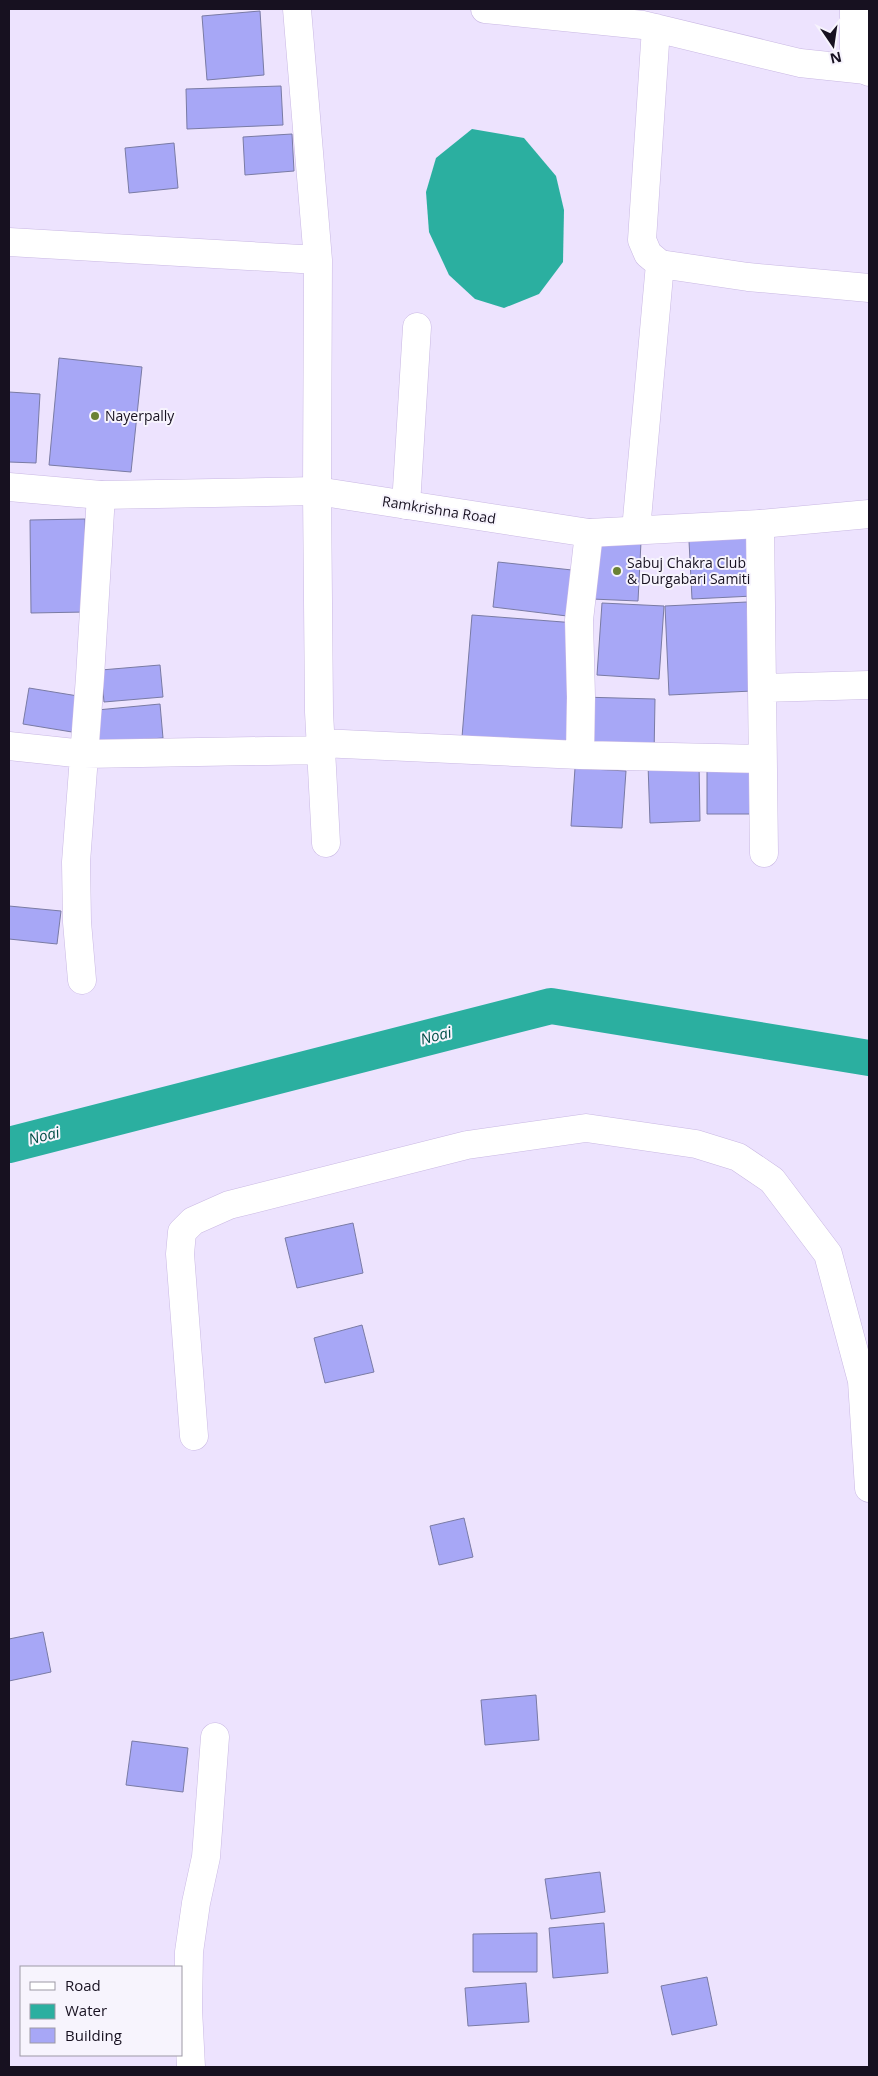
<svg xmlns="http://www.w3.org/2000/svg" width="878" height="2076" viewBox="0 0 878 2076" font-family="'Open Sans',sans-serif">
  <rect width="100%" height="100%" fill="#ede3fe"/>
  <!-- water -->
  <path fill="#2bafa0" d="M472,129L524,138L556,176L564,210L563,262L539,294L504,308L475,299L449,275L429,232L426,192L436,158Z"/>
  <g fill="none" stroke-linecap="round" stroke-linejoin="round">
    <!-- canal -->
    <path stroke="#2bafa0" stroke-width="36" d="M9,1145L551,1006L869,1058"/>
  </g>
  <!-- building -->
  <path fill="#a7a7f6" stroke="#7a7ba4" d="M260,11L264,75L207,80L202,16Z
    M281,86L283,125L187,129L186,89Z
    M292,134L294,171L245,175L243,137Z
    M174,143L178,188L129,193L125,148Z
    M59,358L142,367L131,472L49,465Z
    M9,392L40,394L36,463L9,462Z
    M85,519L86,612L31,613L30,520Z
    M749,537L753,596L692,599L689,541Z
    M596,540L641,542L638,601L592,599Z
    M498,562L572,570L567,616L493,607Z
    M747,602L752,691L669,695L665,606Z
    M602,603L664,606L659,679L597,675Z
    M472,615L576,623L566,744L462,737Z
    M160,665L163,697L104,702L101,670Z
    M29,688L78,696L72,732L23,724Z
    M581,697L655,699L654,756L580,755Z
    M160,704L163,738L99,743L97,710Z
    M699,762L700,821L650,823L648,764Z
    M707,765L756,766L755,814H707Z
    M575,768L626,771L622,828L571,826Z
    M9,906L61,911L57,944L9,939Z
    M353,1223L363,1273L297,1288L285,1238Z
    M362,1325L374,1372L325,1383L314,1338Z
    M464,1518L473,1557L439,1565L430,1526Z
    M43,1632L51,1672L9,1681V1639Z
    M536,1695L539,1740L485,1745L481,1700Z
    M132,1741L188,1748L183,1792L126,1785Z
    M600,1872L605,1912L551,1919L545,1879Z
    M604,1923L608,1973L553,1978L549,1928Z
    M537,1933V1972H473V1934Z
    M707,1977L717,2025L672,2035L661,1986Z
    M526,1983L529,2022L468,2026L465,1988Z"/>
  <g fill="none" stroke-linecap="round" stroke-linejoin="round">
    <defs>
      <path id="minor" d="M297,9L318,260L317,491L319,712L326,843
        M485,9L643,25L800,63L866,70
        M656,28L642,240L648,254L660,264L748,277L869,288
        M9,242L318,260
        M406,505L417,327
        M760,524L764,853
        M636,530L660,264
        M762,688L869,685
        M321,743L580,755L762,759
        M9,746L84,754L321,750
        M580,755L581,697L579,620L589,533
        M82,980L77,922L76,862L90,677L101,495
        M194,1436L180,1254L182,1232L193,1221L229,1205L467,1145L586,1128L696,1144L738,1157L772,1180L828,1254L862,1381L869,1488
        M191,2067L188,2009L189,1952L196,1903L206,1857L215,1737"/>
      <path id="tertiary" d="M854,9V63L869,72
        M9,487L101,495L317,491L589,533L760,524L869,514"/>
    </defs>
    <!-- minor casing -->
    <use href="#minor" stroke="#c9b8e3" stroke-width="29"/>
    <!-- tertiary casing -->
    <use href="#tertiary" stroke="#c9b8e3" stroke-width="29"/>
    <!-- minor -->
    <use href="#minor" stroke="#fff" stroke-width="28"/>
    <!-- tertiary -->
    <use href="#tertiary" stroke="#fff" stroke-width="28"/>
  </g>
  <!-- markers -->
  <g fill="#6a8133" stroke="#f7f4fd" stroke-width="2">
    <circle cx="95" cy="416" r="5"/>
    <circle cx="617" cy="571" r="5"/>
  </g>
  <g text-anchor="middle" stroke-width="4" stroke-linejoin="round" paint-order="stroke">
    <!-- poi labels -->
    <g font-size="14" fill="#171120" stroke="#f7f4fd" text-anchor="start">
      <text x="105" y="421">Nayerpally</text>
      <text x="627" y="568">Sabuj Chakra Club<tspan x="627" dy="16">&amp; Durgabari Samiti</tspan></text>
    </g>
    <!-- street labels -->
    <g font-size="14" fill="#171120" stroke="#f7f4fd">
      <text transform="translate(439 510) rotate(9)" y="5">Ramkrishna Road</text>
    </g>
    <!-- water labels -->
    <g font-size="15" font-style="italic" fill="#014f47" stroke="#f7f4fd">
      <text transform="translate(436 1036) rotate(-14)" y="5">Noai</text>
      <text transform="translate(44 1136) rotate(-14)" y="5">Noai</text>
    </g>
  </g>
  <!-- border -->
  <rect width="878" height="2076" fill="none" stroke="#171120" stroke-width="20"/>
  <!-- legend -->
  <rect x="20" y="1966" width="162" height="90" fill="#f7f4fd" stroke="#9d99a5"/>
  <rect x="30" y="1982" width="25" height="8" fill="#ffffff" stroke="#9d99a5"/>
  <text x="65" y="1991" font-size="15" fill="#171120">Road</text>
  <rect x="30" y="2004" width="25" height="15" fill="#2bafa0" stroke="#9d99a5"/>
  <text x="65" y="2016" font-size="15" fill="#171120">Water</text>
  <rect x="30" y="2028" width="25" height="15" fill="#a7a7f6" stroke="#9d99a5"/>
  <text x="65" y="2041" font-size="15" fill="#171120">Building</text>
  <!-- north arrow -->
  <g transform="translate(833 45) rotate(167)" stroke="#f7f4fd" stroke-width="4" paint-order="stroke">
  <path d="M0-4L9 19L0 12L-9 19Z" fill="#171120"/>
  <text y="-8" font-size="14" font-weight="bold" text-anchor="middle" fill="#171120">N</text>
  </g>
</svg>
